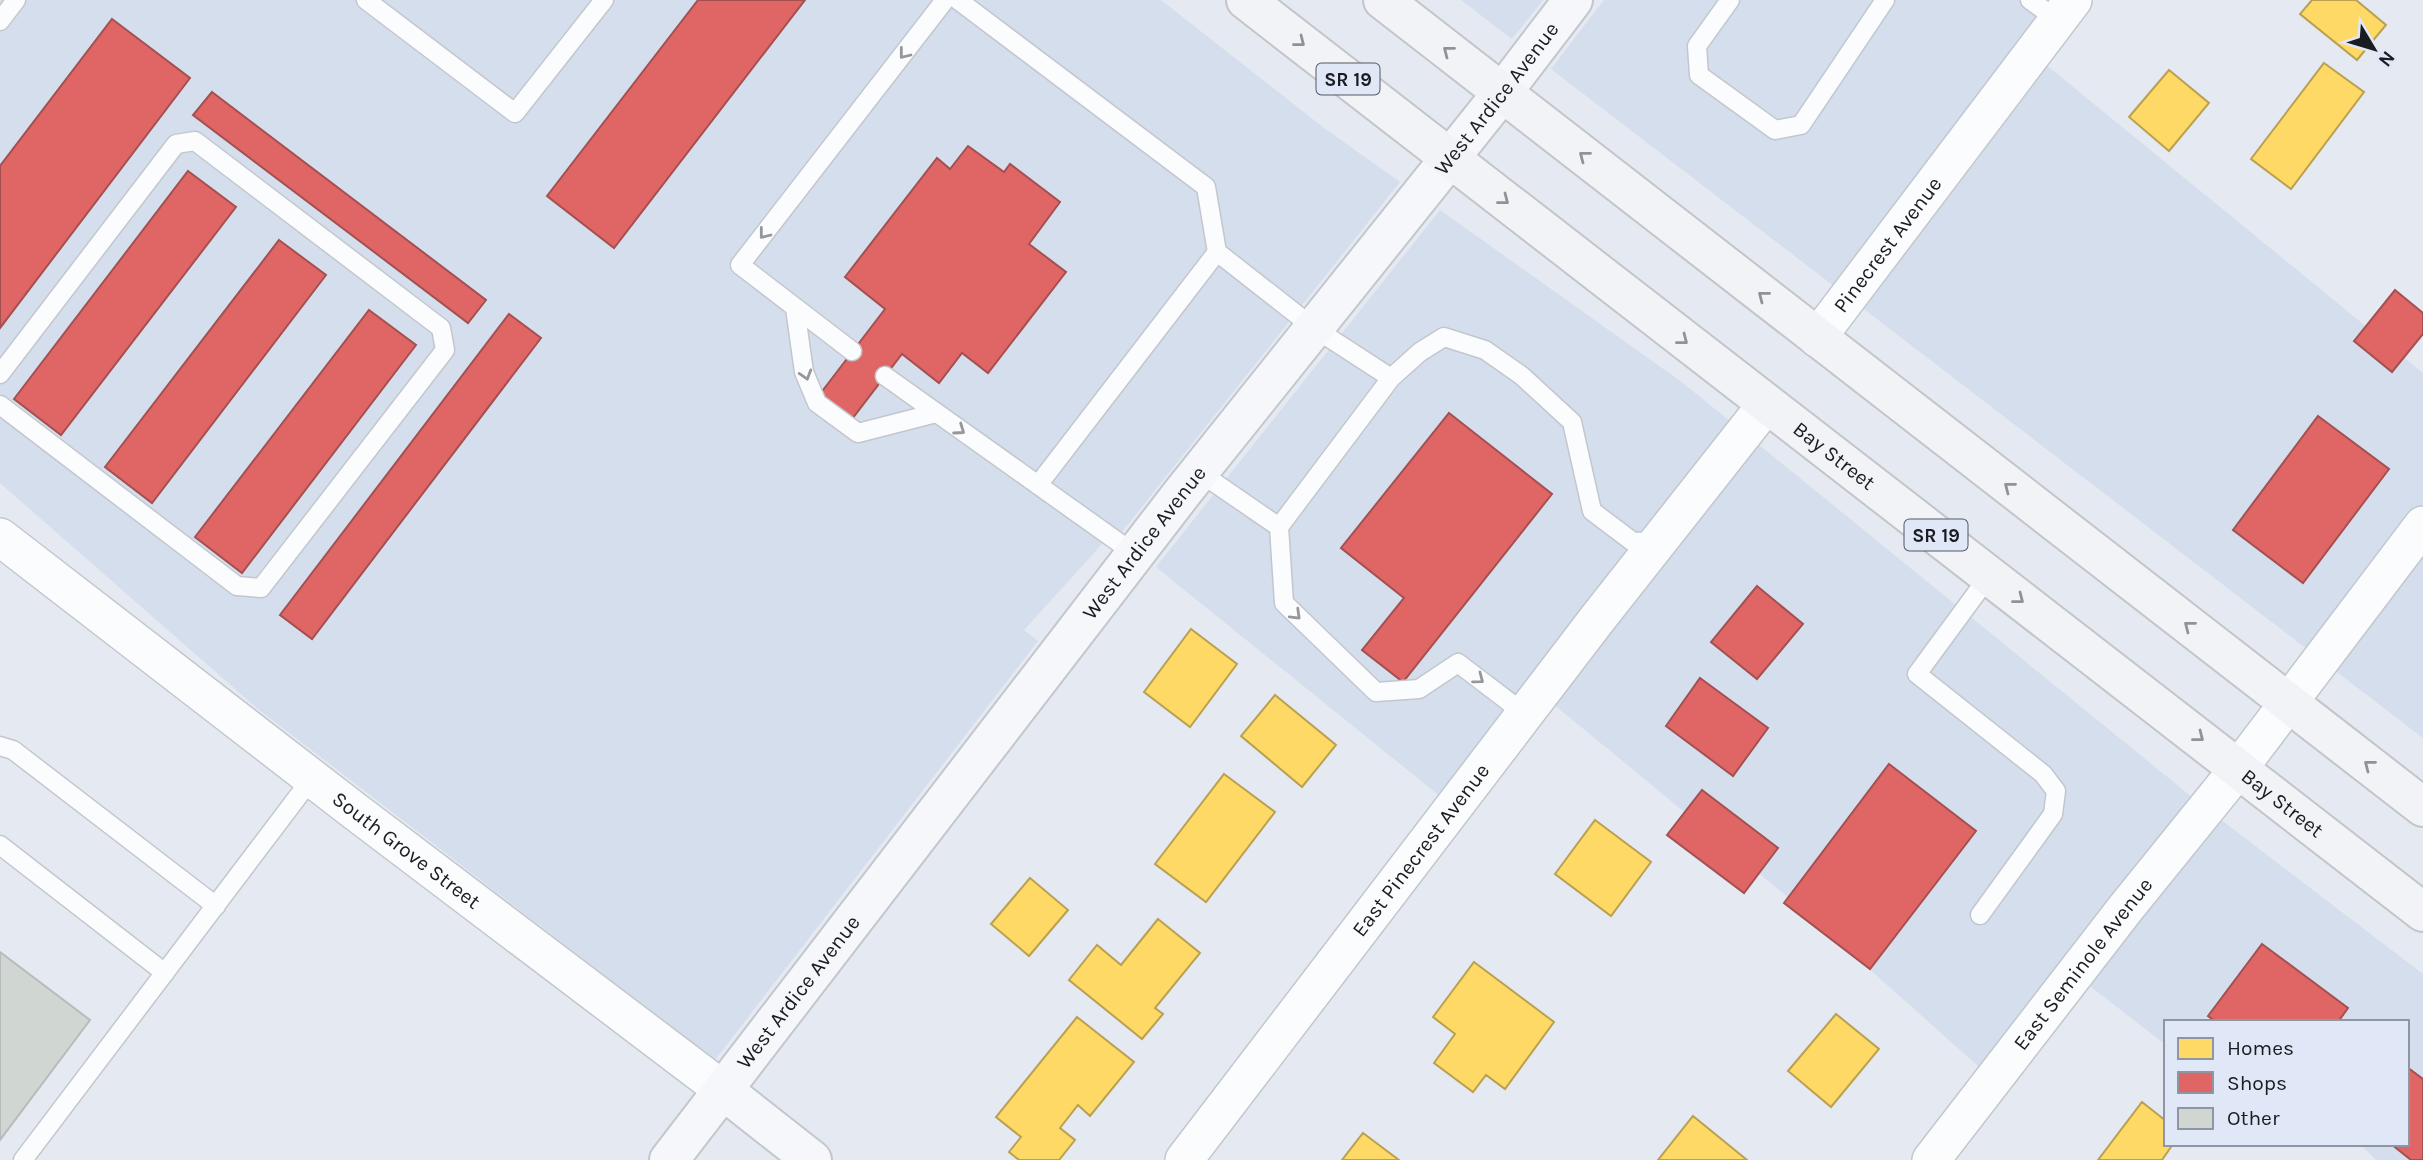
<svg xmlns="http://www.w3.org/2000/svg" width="2423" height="1160" viewBox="0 0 2423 1160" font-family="Karla,sans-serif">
  <rect width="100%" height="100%" fill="#e5e9f1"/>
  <!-- built -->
  <path fill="#d5deed" d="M0,0H1161L1324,128L1400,182L1118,537L1112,533L1024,630L1038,641L715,1060L258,709L0,483Z
    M1461,0H1543L1512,39Z
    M1604,0H2093L2045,64L2423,373V738L1551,69Z
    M1440,210L1683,383L2203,806L2423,974V1160H2376L2360,1144H2407V1022H2166V1045L2073,973L1979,1067L1801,908L1552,703L1462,814L1156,567Z"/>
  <!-- homes -->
  <path fill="#ffd966" stroke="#baa051" stroke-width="2" d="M2312,0H2356L2386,25L2357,60L2300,14Z
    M2324,63L2364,92L2291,189L2251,159Z
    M2169,70L2209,103L2169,151L2129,117Z
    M1191,629L1237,664L1190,727L1144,692Z
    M1275,695L1336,745L1302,787L1241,736Z
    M1224,774L1275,812L1206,902L1155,864Z
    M1595,820L1651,862L1611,916L1555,874Z
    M1030,878L1068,910L1029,956L991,924Z
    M1158,919L1200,953L1155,1008L1163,1014L1142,1039L1069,980L1097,945L1121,965Z
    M1474,962L1554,1022L1505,1089L1486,1075L1473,1092L1434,1063L1455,1034L1433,1017Z
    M1836,1014L1879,1049L1831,1107L1788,1071Z
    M1077,1017L1134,1062L1090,1116L1078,1105L1060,1128L1075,1140L1059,1160H1019L1009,1152L1021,1137L996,1117Z
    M2142,1102L2166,1121V1144H2173L2162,1160H2098Z
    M1693,1116L1747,1160H1658Z
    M1363,1133L1399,1160H1342Z"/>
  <!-- shops -->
  <path fill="#e06666" stroke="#a45051" stroke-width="2" d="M698,0H805L614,248L547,196Z
    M112,19L190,78L0,328V166Z
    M212,92L486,300L468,323L193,115Z
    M968,146L1004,172L1010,164L1060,202L1029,244L1066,272L988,373L962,353L939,383L902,354L852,419L820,394L885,309L845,277L937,158L950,169Z
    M188,171L236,207L61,435L14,399Z
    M279,240L326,275L152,503L105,467Z
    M2395,290L2423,313V334L2392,372L2354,341Z
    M369,310L416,345L242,573L195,537Z
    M509,314L541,338L312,639L280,615Z
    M1449,413L1552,494L1403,682L1362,650L1404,598L1341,548Z
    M2318,416L2389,469L2303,583L2233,530Z
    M1757,586L1803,624L1757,679L1711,642Z
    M1700,678L1768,728L1733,776L1666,726Z
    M1889,764L1976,831L1870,969L1784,903Z
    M1702,790L1778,848L1744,893L1667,835Z
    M2262,944L2348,1008L2338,1022H2216L2208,1016Z
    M2407,1067L2423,1079V1160H2411L2391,1144H2407Z"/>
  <!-- building -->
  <path fill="#d0d6d2" stroke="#b8bbbc" stroke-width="2" d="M0,952L90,1020L0,1140Z"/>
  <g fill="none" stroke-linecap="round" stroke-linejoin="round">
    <defs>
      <path id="lane" d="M366,0L515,113L604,0
        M958,0L1206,187L1217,252L1314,328L1391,378L1420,352L1444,337L1485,350L1522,376L1572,422L1592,511L1633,542L1656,541
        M1730,0L1697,46L1699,75L1775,130L1801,125L1885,0
        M2030,0L2058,20
        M0,21L16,0
        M795,308L804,372L817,403L858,433L936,413
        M852,351L740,265L945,0
        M0,374L176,144L195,141L441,328L445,350L261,588L237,586L0,405
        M885,376L1135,554
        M1391,378L1279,527L1284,603L1376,692L1419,689L1458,663L1525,714
        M1199,472L1279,527
        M1038,485L1217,252
        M0,746L13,750L216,906
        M0,845L165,973
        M1980,915L2053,814L2056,791L2043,774L1917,674L1989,576
        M23,1160L312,778"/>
      <g id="street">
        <path id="s1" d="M1817,338L2073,0"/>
        <path id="s2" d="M0,537L352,809L723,1090"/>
        <path id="s3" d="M1184,1160L1598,618L1766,405"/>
        <path id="s4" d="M1931,1160L2125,909L2239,768L2423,525"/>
      </g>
      <g id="secondary">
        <path d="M723,1090L812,1160"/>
        <path id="s5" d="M669,1160L1182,493L1502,93L1573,0"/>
      </g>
      <g id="primary">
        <path id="s6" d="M1246,0L2423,912"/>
        <path d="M1383,0L2423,807"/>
      </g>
    </defs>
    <!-- lane casing -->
    <use href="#lane" stroke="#c3c7cd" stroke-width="21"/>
    <!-- street casing -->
    <use href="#street" stroke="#c3c7cd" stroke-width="40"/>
    <!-- secondary casing -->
    <use href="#secondary" stroke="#c3c7cd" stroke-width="42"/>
    <!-- primary casing -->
    <use href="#primary" stroke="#c3c5c9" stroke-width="42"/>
    <!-- lane -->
    <use href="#lane" stroke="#fbfcfd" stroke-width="18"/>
    <!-- street -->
    <use href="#street" stroke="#fbfcfd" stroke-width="37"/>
    <!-- secondary -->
    <use href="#secondary" stroke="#f6f7fa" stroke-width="38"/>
    <!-- primary -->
    <use href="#primary" stroke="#f2f3f6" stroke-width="38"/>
  </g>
  <!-- one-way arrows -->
  <defs><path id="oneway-chevron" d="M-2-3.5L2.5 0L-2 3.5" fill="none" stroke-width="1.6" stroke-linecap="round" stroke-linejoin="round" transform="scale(1.75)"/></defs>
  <g stroke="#909296">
    <use href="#oneway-chevron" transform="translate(1300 42) rotate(38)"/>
    <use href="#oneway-chevron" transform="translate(1448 51) rotate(-142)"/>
    <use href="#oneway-chevron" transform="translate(1584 156) rotate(-142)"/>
    <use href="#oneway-chevron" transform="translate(1504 200) rotate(38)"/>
    <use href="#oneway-chevron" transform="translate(1763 296) rotate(-142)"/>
    <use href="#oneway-chevron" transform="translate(1683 340) rotate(38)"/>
    <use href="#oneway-chevron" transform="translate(2009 487) rotate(-142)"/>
    <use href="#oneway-chevron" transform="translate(2019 599) rotate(38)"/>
    <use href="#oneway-chevron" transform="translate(2189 626) rotate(-142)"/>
    <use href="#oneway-chevron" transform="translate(2199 737) rotate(38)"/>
    <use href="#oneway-chevron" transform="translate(2369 765) rotate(-142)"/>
  </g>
  <g stroke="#95979a">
    <use href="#oneway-chevron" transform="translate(904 54) rotate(128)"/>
    <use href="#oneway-chevron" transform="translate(764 234) rotate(128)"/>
    <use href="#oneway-chevron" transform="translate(806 375) rotate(73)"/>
    <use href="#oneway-chevron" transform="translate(960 430) rotate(35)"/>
    <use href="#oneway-chevron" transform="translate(1296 615) rotate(44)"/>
    <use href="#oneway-chevron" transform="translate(1479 679) rotate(37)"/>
  </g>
  <g text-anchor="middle" stroke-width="7" stroke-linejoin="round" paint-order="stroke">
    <!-- shield labels -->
    <g fill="#e0e7f6" stroke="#555961" stroke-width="2">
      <rect x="1316.5" y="63.5" width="63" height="31" rx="5"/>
      <rect x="1904.5" y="519.5" width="63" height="31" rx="5"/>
    </g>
    <g font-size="19" font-weight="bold" fill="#191c21">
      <text x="1348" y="86">SR 19</text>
      <text x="1936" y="542">SR 19</text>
    </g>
    <!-- street labels -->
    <g font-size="21" fill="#191c21" stroke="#e0e7f6">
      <text dy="7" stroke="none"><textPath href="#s5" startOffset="1346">West Ardice Avenue</textPath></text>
      <text dy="7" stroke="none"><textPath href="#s1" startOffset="117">Pinecrest Avenue</textPath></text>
      <text dy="7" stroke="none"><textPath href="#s6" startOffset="744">Bay Street</textPath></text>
      <text dy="7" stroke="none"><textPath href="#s5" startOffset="779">West Ardice Avenue</textPath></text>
      <text dy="7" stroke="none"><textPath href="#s6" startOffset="1311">Bay Street</textPath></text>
      <text dy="7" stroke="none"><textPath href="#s3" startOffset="390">East Pinecrest Avenue</textPath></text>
      <text dy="7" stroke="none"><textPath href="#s2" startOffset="513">South Grove Street</textPath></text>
      <text dy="7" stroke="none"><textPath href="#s4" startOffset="248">East Seminole Avenue</textPath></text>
      <text dy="7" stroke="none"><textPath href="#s5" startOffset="212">West Ardice Avenue</textPath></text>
    </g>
  </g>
  <!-- legend -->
  <rect x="2164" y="1020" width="245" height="126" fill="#e0e7f6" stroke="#9096a1" stroke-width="2"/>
  <rect x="2178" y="1038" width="35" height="21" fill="#ffd966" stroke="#9096a1" stroke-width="2"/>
  <text x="2227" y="1055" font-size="21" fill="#191c21">Homes</text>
  <rect x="2178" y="1072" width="35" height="21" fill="#e06666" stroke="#9096a1" stroke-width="2"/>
  <text x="2227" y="1090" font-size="21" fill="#191c21">Shops</text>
  <rect x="2178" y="1108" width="35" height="21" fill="#d0d6d2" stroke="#9096a1" stroke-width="2"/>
  <text x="2227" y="1125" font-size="21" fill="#191c21">Other</text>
  <!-- north arrow -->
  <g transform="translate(2374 49) rotate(128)" stroke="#e0e7f6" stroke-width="5" paint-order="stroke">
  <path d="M0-5L12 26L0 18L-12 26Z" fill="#191c21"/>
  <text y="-10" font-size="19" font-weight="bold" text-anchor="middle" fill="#191c21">N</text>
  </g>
</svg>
